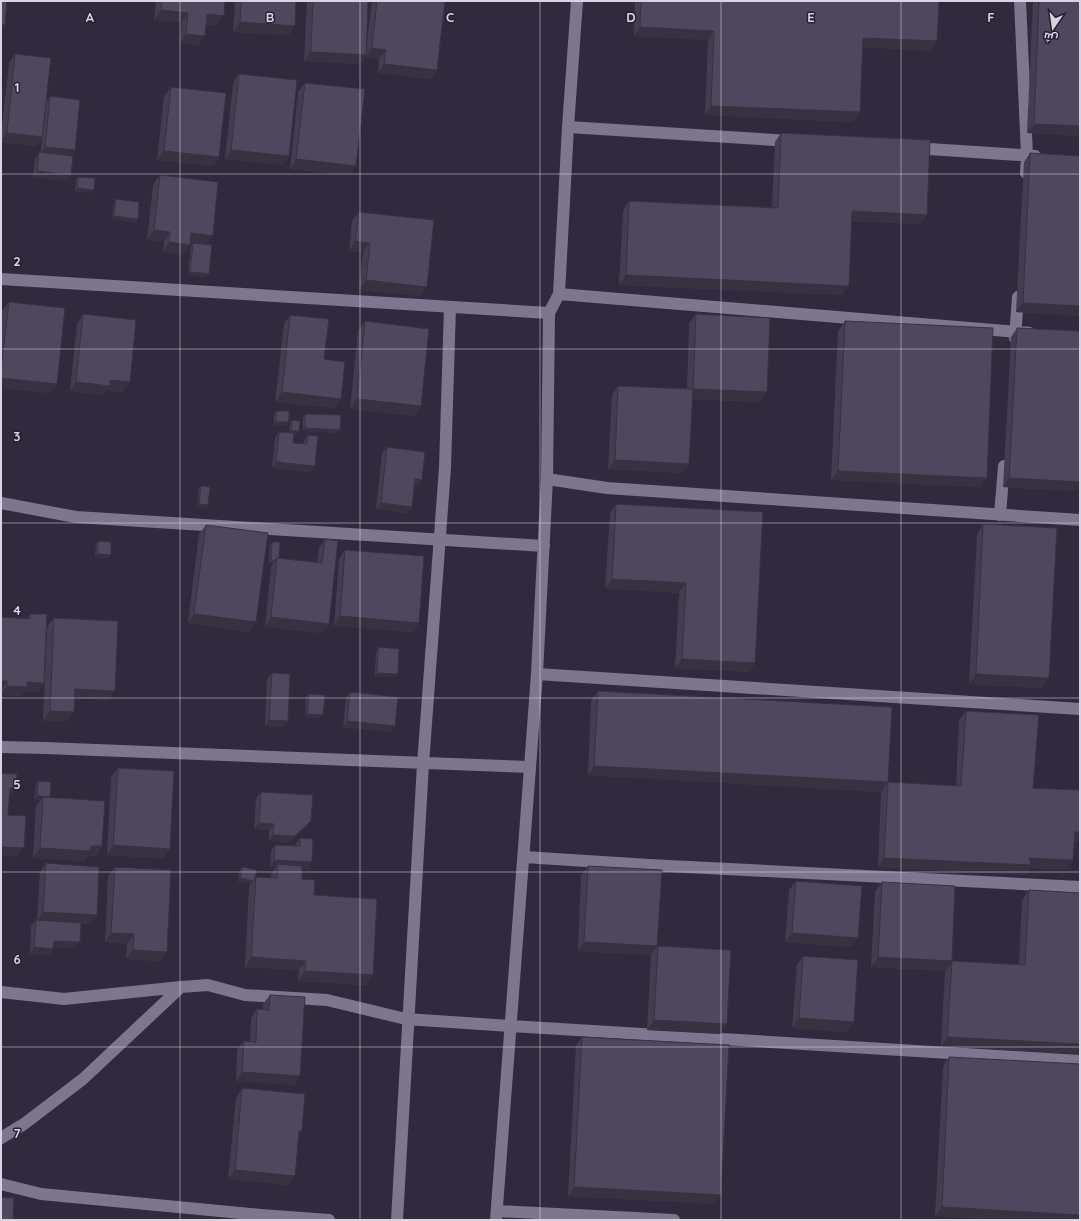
<svg xmlns="http://www.w3.org/2000/svg" width="1081" height="1221" viewBox="0 0 1081 1221" font-family="Quicksand,Cairo,sans-serif">
  <rect width="100%" height="100%" fill="#31293e"/>
  <g fill="none" stroke-linecap="round" stroke-linejoin="round">
    <!-- minor -->
    <path stroke="#7e758e" stroke-width="12" d="M1020,1L1027,155L1026,173
      M568,127L791,141
      M914,148L1035,156
      M1,279L549,313
      M559,294L1030,333
      M1015,338L1018,297
      M547,479L607,488L1080,520
      M1,503L76,517L544,546
      M1000,515L1004,466
      M537,674L1080,709
      M1,747L45,748L530,767
      M524,857L649,865L1080,887
      M1,992L64,999L181,987L208,985L245,995L327,1000L406,1019L511,1026L1080,1061
      M1,1138L24,1124L83,1079L181,987
      M1,1184L41,1194L261,1215L329,1220
      M497,1211L674,1220
      M397,1220L423,764L445,468L450,307"/>
    <!-- tertiary -->
    <path stroke="#7e758e" stroke-width="12" d="M496,1220L537,674L547,479L549,313L559,294L568,127L577,1"/>
  </g>
  <!-- wall -->
  <path fill="#443d51" d="M156,1H225L217,25L206,24L205,36L198,45L180,43L182,22L154,20Z
    M235,1H296L289,35L233,32Z
    M307,1H368L366,49L372,1H445L437,70L431,79L378,73L379,59L365,57L366,55L360,64L304,61Z
    M635,1H939L931,51L863,47L853,122L705,115L708,40L634,36Z
    M1033,1H1080V136L1027,133Z
    M15,54L46,102L50,96L75,150L71,156V175L66,181L33,177L35,159L39,152H41L42,137L36,146L1,142V134L9,63Z
    M239,74L289,156L283,165L225,159L233,83Z
    M305,83L356,166L350,175L290,169L298,92Z
    M171,87L219,157L213,166L157,160L164,96Z
    M781,133L920,224L852,221L843,295L619,285L623,210L629,201L772,207L775,142Z
    M1030,153L1080,156V316L1016,312L1024,162Z
    M160,175L206,245L207,277L188,275L191,246L193,243H190V245L184,254L163,252L164,241L147,240L153,185Z
    M78,177L92,193L75,191L76,180Z
    M116,199L136,222L112,219L114,202Z
    M359,212L421,296L359,290L363,252L349,251L352,221Z
    M9,302L57,384L50,393L1,388V321L2,311Z
    M83,314L123,392L107,390L103,395L70,391L77,324Z
    M696,314L760,402L692,399L682,473L608,469L612,395L618,386L687,389L689,323Z
    M290,315L324,359L341,399L335,408L275,402L284,324Z
    M365,321L414,416L350,409L358,331Z
    M845,321L987,478L980,487L831,480L838,331Z
    M1017,328L1080,331V486L1076,491L1003,487L1011,337Z
    M276,411L289,422L287,425H274V414Z
    M305,414L338,433L303,431V417Z
    M292,420L297,435L294,434L293,443L304,444V441L308,435L315,466L310,472L272,468L275,438L279,432L289,433L290,423Z
    M387,447L422,480L417,486H414L412,507L408,513L376,509L382,453Z
    M201,486L208,505L206,508L197,507L199,489Z
    M616,504L755,663L749,672L675,668L679,593L605,588L610,513Z
    M983,524L1049,678L1042,688L969,684L977,534Z
    M206,525L256,622L249,632L188,623L199,534Z
    M325,539L329,624L322,633L265,627L271,567L273,564H269L270,545L272,542L279,558L317,562L319,548Z
    M98,541L108,558L95,557L96,544Z
    M345,550L419,623L413,632L334,626L339,559Z
    M30,614L44,683L38,692H24L20,696L1,695V617L27,618Z
    M54,618L109,700L75,698L68,721H43L47,627Z
    M378,647L398,674L396,677L375,676L376,651Z
    M272,673L283,727L265,726L267,679Z
    M598,691L888,782L956,786L959,720L966,711L1080,842H1074L1067,869L1030,868L1025,875L878,867L881,792L588,775L591,700Z
    M350,692L395,726L391,732L343,727L346,698Z
    M309,694L321,718L305,717L306,697Z
    M118,768L170,849L163,858L107,855L111,777Z
    M38,781L50,797L102,846L96,856L88,855L84,861L33,858L36,806L41,800L34,799L36,785Z
    M261,792L311,821L306,827L290,842L269,841V830L254,829L256,798Z
    M300,838L308,869L302,868V879L314,895L366,985L298,981L299,970L245,967L249,886L251,884L238,882L240,870L242,867L255,878L256,877L271,878V874L276,867H270L271,851L275,845L295,846L296,844Z
    M46,863L97,915L90,924H81L75,948L53,947L49,955L30,954L31,926L36,920H37L40,872Z
    M588,866L657,946L651,955L578,951L581,875Z
    M115,867L167,952L160,961L126,959L127,944L105,942L108,876Z
    M796,881L852,947L785,942L789,890Z
    M882,882L945,971L871,967L875,892Z
    M1029,890L1080,893V1054L941,1046L945,971L952,961L1019,965L1022,900Z
    M657,946L721,1034L647,1030L651,955Z
    M803,956L854,1022L847,1032L792,1028L797,965Z
    M270,995L300,1076L294,1085L236,1081L237,1050L244,1041H250L251,1018L257,1009H263V1004Z
    M582,1037L715,1204L568,1196L576,1046Z
    M949,1057L1080,1220H1003L935,1216L943,1066Z
    M242,1088L302,1131L298,1137L288,1185L228,1179L236,1098Z"/>
  <!-- shaded-wall -->
  <path fill="#373242" d="M161,10L188,13L182,22L154,20Z
    M207,14L224,16L217,25L200,24Z
    M240,22L295,26L289,35L233,32Z
    M1,24L5,25L1,30Z
    M640,27L714,31L708,40L634,36Z
    M186,34L205,36L198,45L180,43Z
    M863,38L937,41L931,51L857,47Z
    M372,48L386,50L379,59L365,57Z
    M311,52L366,55L360,64L304,61Z
    M384,64L437,70L431,79L378,73Z
    M711,106L860,112L853,122L705,115Z
    M1034,124L1080,126V136L1027,133Z
    M7,133L42,137L36,146L1,142V141Z
    M45,147L75,150L71,157L41,153Z
    M231,150L289,156L283,165L225,159Z
    M164,151L219,157L213,166L157,160Z
    M296,159L356,166L350,175L290,169Z
    M37,171L71,175L66,181L33,177Z
    M77,188L94,190L92,193L75,191Z
    M852,211L927,215L920,224L846,220Z
    M114,216L138,219L136,222L112,219Z
    M154,230L170,232L164,241L147,240Z
    M191,233L213,236L206,245L185,243Z
    M355,241L370,243L363,252L349,251Z
    M169,242L190,245L184,254L163,252Z
    M190,272L209,274L207,277L188,275Z
    M626,275L849,286L843,295L619,285Z
    M366,280L427,287L421,296L359,290Z
    M1023,303L1080,306V316L1016,312Z
    M1,378L57,384L50,393L1,388Z
    M110,380L130,382L123,392L107,390L103,395L70,391L76,382Z
    M693,389L767,392L760,402L686,398Z
    M282,392L341,399L335,408L275,402Z
    M357,399L421,406L414,416L350,409Z
    M276,422H289L287,425H274Z
    M305,428L340,430L338,433L303,431Z
    M291,431H299L297,435L289,434Z
    M615,460L689,464L682,473L608,469Z
    M276,462L315,466L310,472L272,468Z
    M838,471L987,478L980,487L831,480Z
    M1009,478L1080,482V486L1076,491L1003,487Z
    M415,479L422,480L417,486L410,485Z
    M381,503L412,507L408,513L376,509Z
    M199,504L208,505L206,508L197,507Z
    M97,554L111,555L108,558L95,557Z
    M271,561H275L273,564H269Z
    M612,579L686,583L679,593L605,588Z
    M194,614L256,622L249,632L188,623Z
    M340,616L419,623L413,632L334,626Z
    M271,617L329,624L322,633L265,627Z
    M682,659L755,663L749,672L675,668Z
    M377,673L398,674L396,677L375,676Z
    M976,674L1049,678L1042,688L969,684Z
    M1,681H7L1,690Z
    M27,682L44,683L38,692H24L20,696L1,695V694L7,686Z
    M75,689L115,691L109,700L69,698Z
    M50,711L74,712L68,721H43Z
    M307,714L323,715L321,718L305,717Z
    M269,720L288,721L283,727L265,726Z
    M347,721L395,726L391,732L343,727Z
    M594,766L888,782L881,792L588,775Z
    M10,788H16L10,797H3Z
    M37,796L50,797H43L41,800L34,799Z
    M311,821L306,827L290,842L269,841L273,835Z
    M259,823L274,824L269,830L254,829Z
    M1075,832H1080V842L1068,841Z
    M113,845L170,849L163,858L107,855Z
    M91,846H102L96,856L88,855L84,861L33,858L40,848Z
    M1,847L24,848L17,857L1,856Z
    M884,858H1029L1073,860L1067,869L1030,868L1025,875L878,867Z
    M274,860L312,862L308,869L278,867V864L276,867H270Z
    M240,878L253,881L251,884L238,882Z
    M43,912L97,915L90,924L37,921Z
    M111,933L134,934L127,944L105,942Z
    M792,933L858,938L852,947L785,942Z
    M54,941L80,942L75,948L49,947Z
    M584,942L657,946L651,955L578,951Z
    M34,947L53,949L49,955L30,954Z
    M133,950L167,952L160,961L126,959Z
    M251,957L306,961L299,970L245,967Z
    M878,957L952,961L945,971L871,967Z
    M305,971L373,975L366,985L298,981Z
    M799,1018L854,1022L847,1032L792,1028Z
    M654,1020L727,1024L721,1034L647,1030Z
    M947,1037L1080,1044V1054L941,1046Z
    M242,1072L300,1076L294,1085L236,1081Z
    M299,1131H302L296,1141Z
    M235,1170L295,1176L288,1185L228,1179Z
    M574,1187L721,1195L715,1204L568,1196Z
    M942,1207L1080,1215V1220H1003L935,1216Z"/>
  <!-- building -->
  <path fill="#4f475e" stroke="#373242" d="M1,1H7L5,25L1,24Z
    M162,1H225L224,16L207,14L205,36L186,34L188,13L161,10Z
    M241,1H296L295,26L240,22Z
    M313,1H368L366,55L311,52Z
    M377,1H445L437,70L384,64L386,50L372,48Z
    M641,1H939L937,41L863,38L860,112L711,106L714,31L640,27Z
    M1039,1H1080V126L1034,124Z
    M15,54L51,58L42,137L7,133Z
    M239,74L297,80L289,156L231,150Z
    M305,83L365,89L356,166L296,159Z
    M171,87L226,93L219,157L164,151Z
    M50,96L80,100L75,150L45,147Z
    M781,133L930,140L927,215L852,211L849,286L626,275L629,201L778,208Z
    M39,152L73,156L71,175L37,171Z
    M1030,153L1080,156V306L1023,303Z
    M160,175L218,182L213,236L191,233L190,245L169,242L170,232L154,230Z
    M78,177L95,178L94,190L77,188Z
    M116,199L139,202L138,219L114,216Z
    M359,212L434,220L427,287L366,280L370,243L355,241Z
    M193,243L212,245L209,274L190,272Z
    M9,302L65,308L57,384L1,378V370Z
    M83,314L136,320L130,382L110,380V386L76,382Z
    M696,314L770,318L767,392L693,389L689,464L615,460L618,386L693,389Z
    M290,315L329,319L324,359L345,362L341,399L282,392Z
    M365,321L429,329L421,406L357,399Z
    M845,321L993,328L987,478L838,471Z
    M1017,328L1080,331V482L1009,478Z
    M276,411H289V422H276Z
    M305,414L341,415L340,430L305,428Z
    M292,420L300,421L299,431H291Z
    M279,432L294,433L293,443L307,444L308,435L318,436L315,466L276,462Z
    M387,447L425,452L422,480L415,479L412,507L381,503Z
    M201,486L210,487L208,505L199,504Z
    M616,504L763,512L755,663L682,659L686,583L612,579Z
    M983,524L1057,528L1049,678L976,674Z
    M206,525L268,533L256,622L194,614Z
    M325,539L338,541L329,624L271,617L277,558L322,563Z
    M98,541L111,542V555L97,554Z
    M272,542H280L279,558H277L275,561H271Z
    M345,550L424,556L419,623L340,616Z
    M30,614H47L44,683L27,682V687L7,686V681H1V617L30,619Z
    M54,618L118,621L115,691L75,689L74,712L50,711Z
    M378,647L399,649L398,674L377,673Z
    M272,673L290,674L288,721L269,720Z
    M598,691L892,707L888,782L594,766Z
    M350,692L398,697L395,726L347,721Z
    M309,694L325,695L323,715L307,714Z
    M966,711L1039,715L1033,788L1080,790V832H1075L1073,860L1029,858L1031,865L884,858L888,782L961,786Z
    M118,768L174,771L170,849L113,845Z
    M1,773L17,774L16,788H10L8,815L26,816L24,848L1,847Z
    M38,781L51,782L50,797L37,796Z
    M261,792L313,795L311,821L295,836L273,835L274,824L259,823Z
    M43,797L105,801L102,846H91L90,851L40,848Z
    M300,838L313,839L312,862L274,860L275,845L300,846Z
    M46,863L99,867L97,915L43,912Z
    M278,864L302,866V879L315,880L314,895L377,899L373,975L305,971L306,961L251,957L256,877L277,878Z
    M588,866L662,870L657,946L584,942Z
    M115,867L171,870L167,952L133,950L134,934L111,933Z
    M242,867L257,870L255,878L253,881L240,878Z
    M796,881L862,886L858,938L792,933Z
    M882,882L955,886L952,961L878,957Z
    M1029,890L1080,893V1044L947,1037L952,961L1025,965Z
    M36,920L81,923L80,942L54,941L53,949L34,947Z
    M658,946L731,950L727,1024L654,1020Z
    M803,956L858,960L854,1022L799,1018Z
    M270,995L305,997L300,1076L242,1072L244,1041L256,1042L257,1009L269,1010Z
    M582,1037L729,1045L721,1195L574,1187Z
    M949,1057L1080,1064V1215L942,1207Z
    M242,1088L305,1094L302,1131H299L295,1176L235,1170Z
    M1,1197L14,1198L13,1220H1Z"/>
  <!-- grid -->
  <path fill="none" stroke="#d9d4e2" stroke-width="1" stroke-opacity="0.55" d="M180,1V1220M360,1V1220M540,1V1220M721,1V1220M901,1V1220M1,174H1080M1,349H1080M1,523H1080M1,698H1080M1,872H1080M1,1047H1080"/>
  <g font-size="13" text-anchor="middle" font-weight="bold" fill="#d9d4e2" stroke="#271f34" stroke-width="3" stroke-linejoin="round" paint-order="stroke">
    <text x="90" y="22">A</text>
    <text x="270" y="22">B</text>
    <text x="450" y="22">C</text>
    <text x="631" y="22">D</text>
    <text x="811" y="22">E</text>
    <text x="991" y="22">F</text>
    <text x="17" y="92">1</text>
    <text x="17" y="266">2</text>
    <text x="17" y="441">3</text>
    <text x="17" y="615">4</text>
    <text x="17" y="789">5</text>
    <text x="17" y="964">6</text>
    <text x="17" y="1138">7</text>
  </g>
  <!-- border -->
  <rect width="1081" height="1221" fill="none" stroke="#d9d4e2" stroke-width="4"/>
  <!-- north arrow -->
  <g transform="translate(1053 28) rotate(193)" stroke="#271f34" stroke-width="3" paint-order="stroke">
  <path d="M0-3L7 15L0 10L-7 15Z" fill="#d9d4e2"/>
  <text y="-6" font-size="11" font-weight="bold" text-anchor="middle" fill="#d9d4e2">ش</text>
  </g>
</svg>
